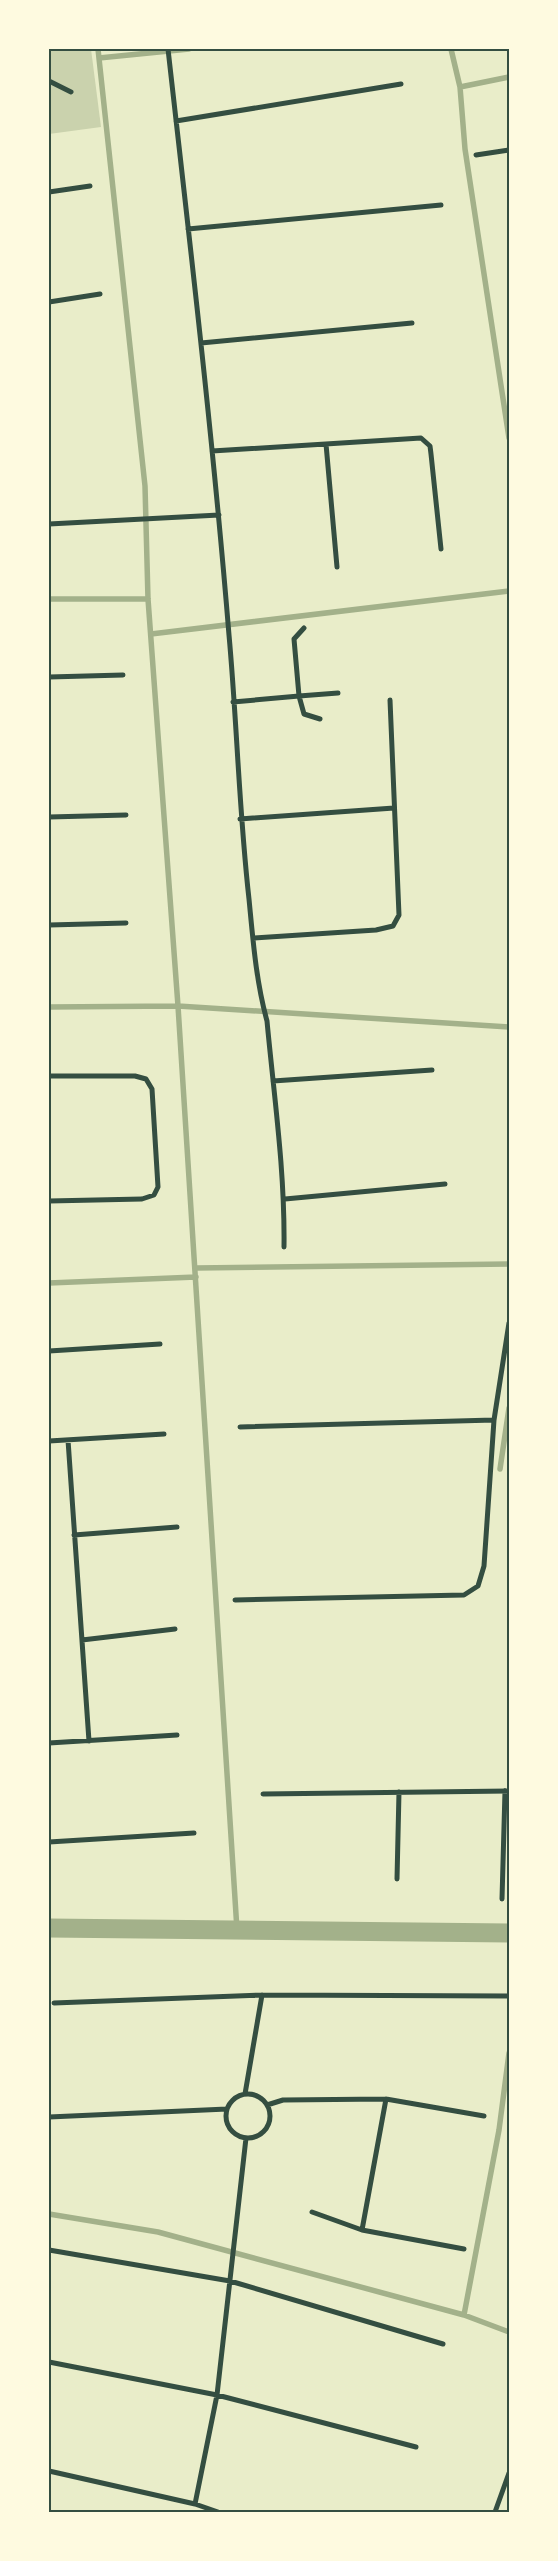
<svg xmlns="http://www.w3.org/2000/svg" width="558" height="2561" viewBox="0 0 558 2561" font-family="Helvetica,sans-serif">
  <rect width="100%" height="100%" fill="#e9edc9"/>
  <!-- green -->
  <path fill="#cad2ad" d="M49,49H91L101,127L49,134Z"/>
  <g fill="none" stroke-linecap="round" stroke-linejoin="round">
    <!-- stream -->
    <path stroke="#a3b18a" stroke-width="5.5" d="M98,49L145,486L148,599L178,1006L237,1930
      M451,49L460,87L465,149L509,438
      M99,58L189,49
      M460,87L509,77
      M49,599H148
      M151,634L509,591
      M49,1007L178,1006L509,1027
      M196,1268L509,1264
      M49,1283L196,1277
      M500,1469L509,1408
      M49,2214L158,2232L464,2315L509,2332
      M464,2315L499,2130L509,2053"/>
    <!-- canal -->
    <path stroke="#a3b18a" stroke-width="19" d="M49,1928L509,1933"/>
    <!-- minor -->
    <path stroke="#344e41" stroke-width="5" d="M168,49C190,244 213,439 229,635C237,723 239,811 249,899C253,940 256,981 267,1021C274,1096 285,1171 284,1247
      M49,81L71,92
      M176,121L401,84
      M476,155L509,150
      M49,192L90,186
      M188,229L441,205
      M49,302L100,294
      M201,343L412,323
      M326,444L337,567
      M212,451L421,438L430,446L431,454L441,549
      M49,524L219,515
      M49,677L123,675
      M233,702L299,696L294,639L304,628
      M320,719L304,714L299,696L338,693
      M49,817L126,815
      M240,819L394,808
      M49,925L126,923
      M253,938L376,930L393,926L399,915L390,700
      M49,1076H135L146,1079L152,1089L158,1187L154,1195L142,1199L49,1201
      M273,1081L432,1070
      M285,1199L445,1184
      M49,1351L160,1344
      M240,1427L494,1420
      M68,1440L89,1741
      M49,1441L164,1434
      M74,1535L177,1527
      M235,1600L464,1595L478,1586L484,1566L494,1420L509,1323
      M82,1640L175,1629
      M49,1743L177,1735
      M263,1794L509,1791
      M49,1842L194,1833
      M397,1879L399,1792
      M502,1899L505,1791
      M54,2003L262,1995L509,1996
      M226 2116a22 22 0 1 1 44 0a22 22 0 1 1-44 0Z
      M245,2094L262,1995
      M267,2105L283,2100L386,2099L484,2116
      M49,2117L227,2109
      M312,2212L362,2230L464,2249
      M362,2230L386,2099
      M49,2250L230,2281L443,2344
      M49,2362L217,2395L416,2447
      M49,2471L195,2504L218,2512
      M195,2504L217,2395L246,2138
      M495,2512L509,2473"/>
  </g>
  <!-- border -->
  <rect width="558" height="2561" fill="none" stroke="#fefae0" stroke-width="100"/>
  <rect x="50" y="50" width="458" height="2461" fill="none" stroke="#344e41" stroke-width="2"/>
</svg>
